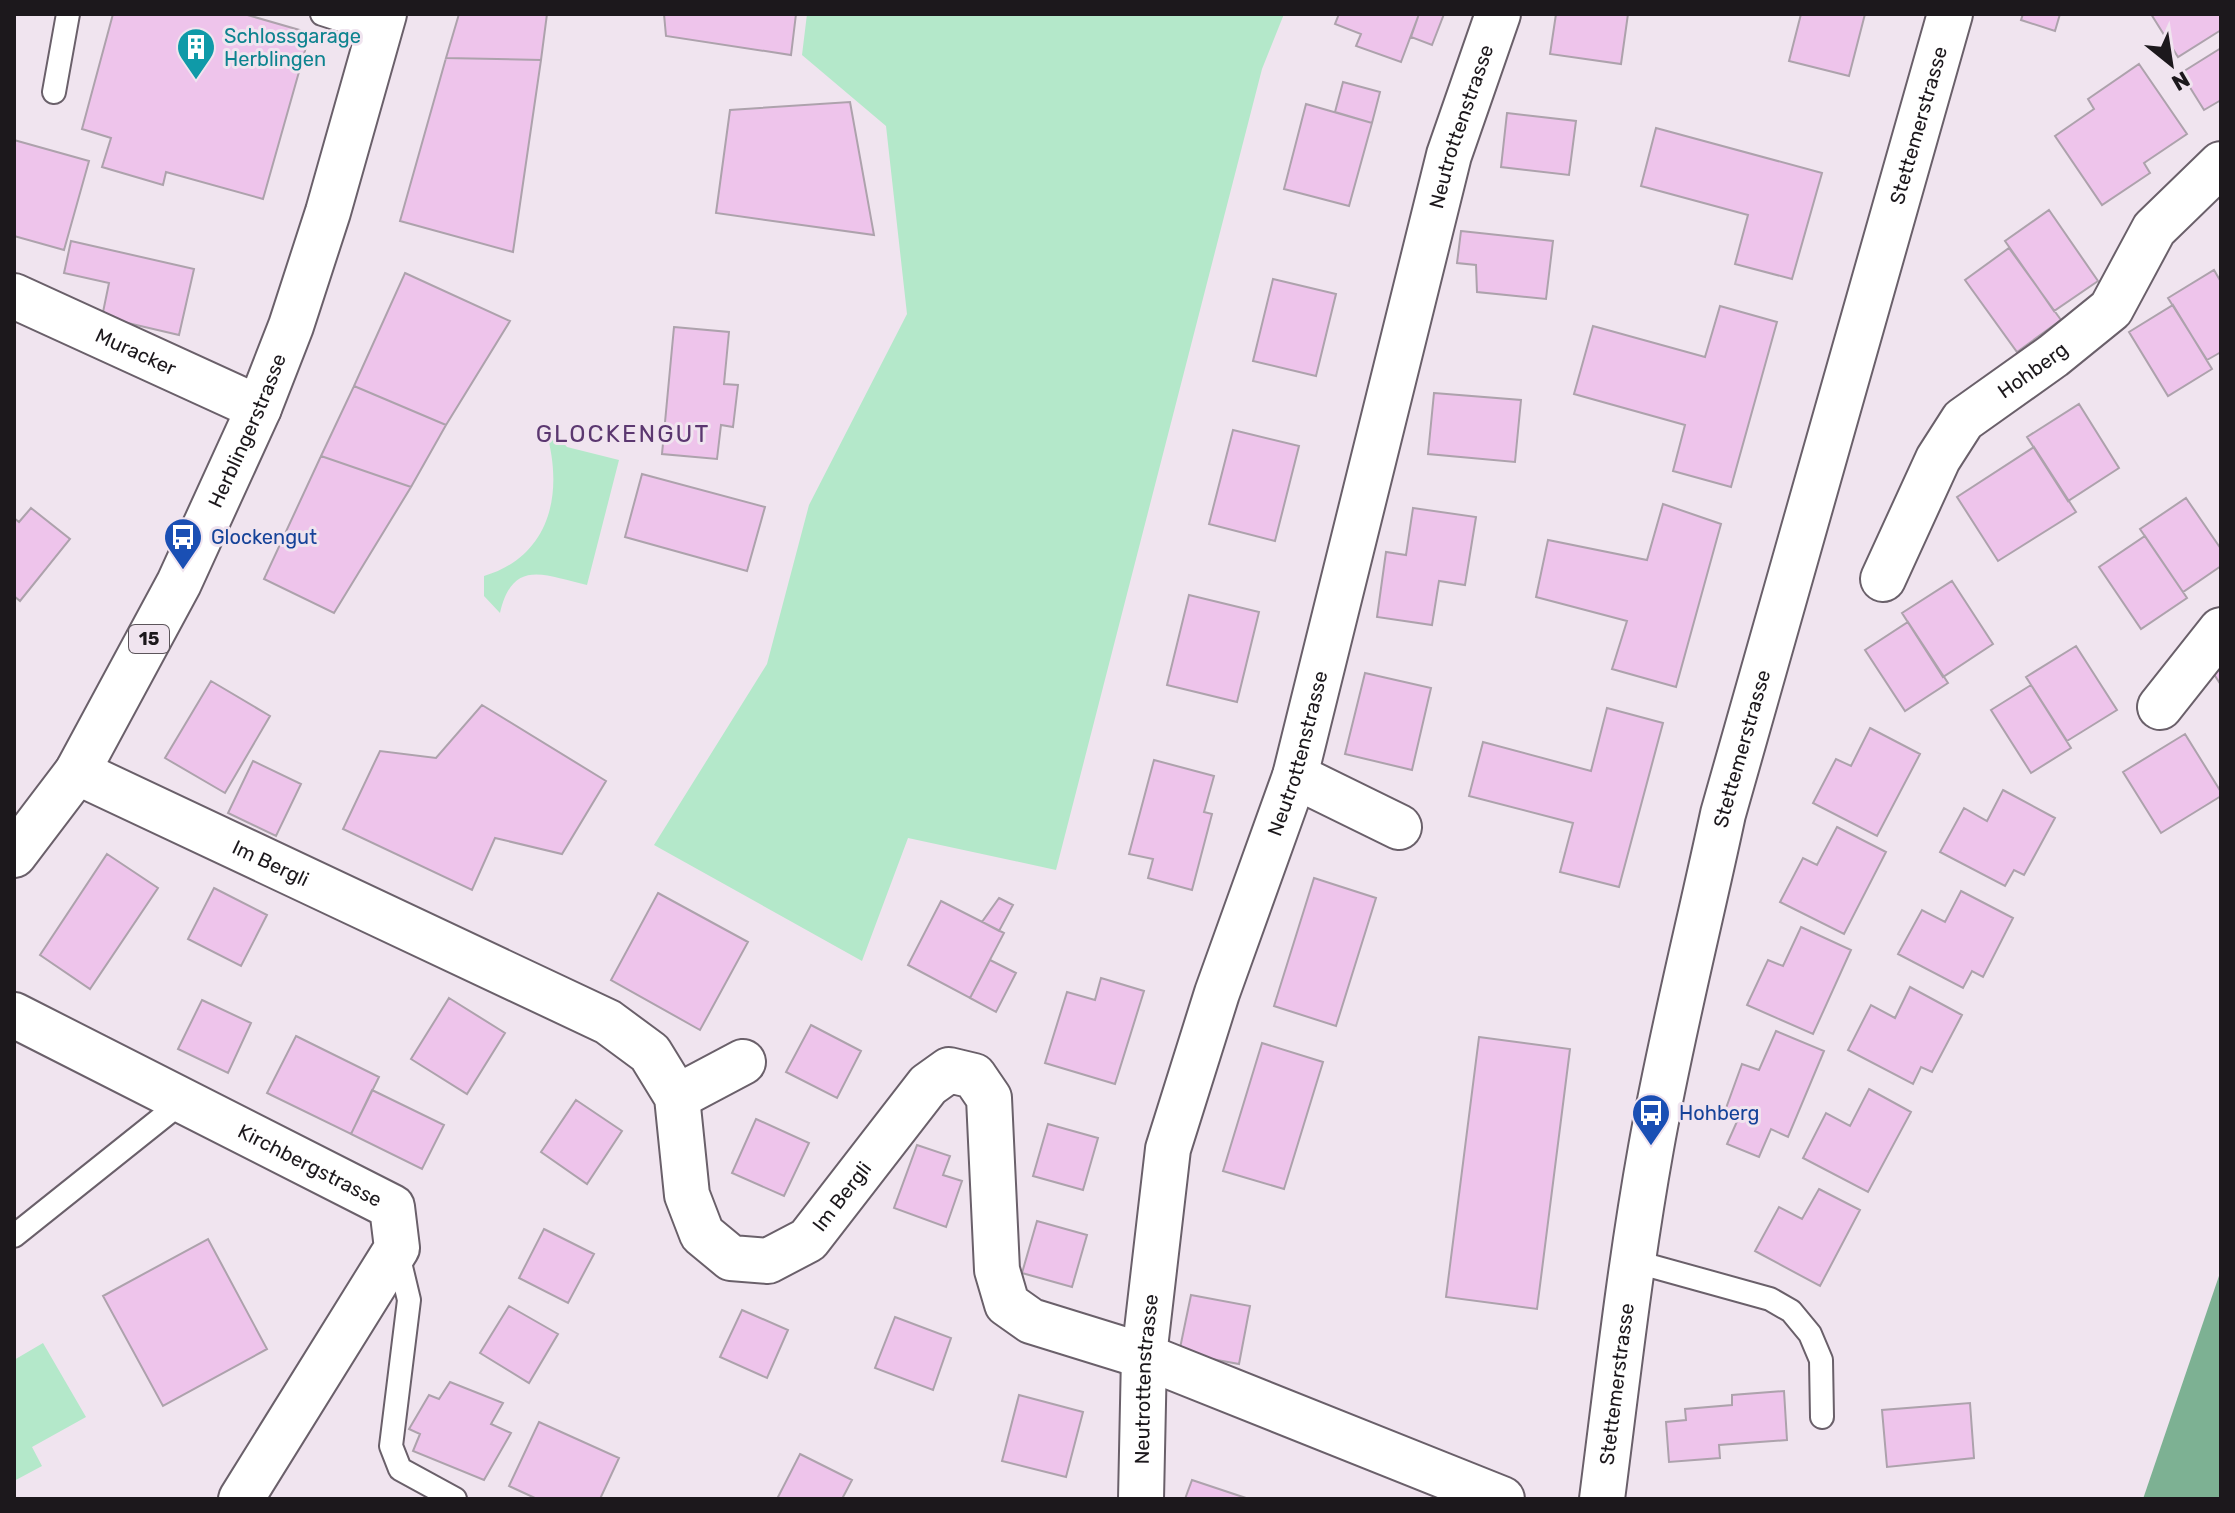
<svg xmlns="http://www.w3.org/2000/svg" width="2235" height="1513" viewBox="0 0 2235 1513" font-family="Rubik,sans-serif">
  <rect width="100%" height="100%" fill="#f0e4ef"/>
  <!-- green -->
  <path fill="#b4e8ca" d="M807,14H1284L1262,69L1056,870L908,838L862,961L654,845L767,664L809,505L907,314L886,126L802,55Z
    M556,424L560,439L567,447L619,460L587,585C546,576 513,557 500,613L484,596V576C551,556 564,492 546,431Z
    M43,1343L86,1417L32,1447L42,1466L14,1481V1360Z"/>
  <!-- forest -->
  <path fill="#7db193" d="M2221,1270V1499H2143Z"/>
  <!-- building -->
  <path fill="#eec4eb" stroke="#ada2ac" stroke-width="2" d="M113,14H244L310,33L263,199L166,172L163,185L102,167L111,138L82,129Z
    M459,14H547L541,60L446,58Z
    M664,14H796L791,55L666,36Z
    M1339,14H1419L1401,62L1356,46L1361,34L1335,24Z
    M1419,14H1444L1432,45L1411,37Z
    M1556,14H1628L1621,64L1550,54Z
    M1801,14H1865L1849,76L1789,61Z
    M2023,14H2060L2055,31L2021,20Z
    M2151,14H2221V30L2178,57Z
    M2221,48V100L2204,110L2181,73Z
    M446,58L541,60L513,252L400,221Z
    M2139,64L2187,134L2144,163L2150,173L2102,205L2055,136L2094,109L2088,99Z
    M1343,82L1380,92L1372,123L1335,112Z
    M850,102L874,235L716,213L730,110Z
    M1306,104L1372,123L1349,206L1284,189Z
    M1507,113L1576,121L1569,175L1501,167Z
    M1656,128L1822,173L1792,279L1735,264L1748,215L1641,186Z
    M14,140L89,161L64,250L14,236Z
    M2049,210L2098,281L2054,311L2005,241Z
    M1461,231L1553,241L1546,299L1477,292L1476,265L1457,263Z
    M71,241L194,269L179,335L102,317L109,283L64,273Z
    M2009,248L2061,320L2017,352L1965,280Z
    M2214,270L2221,282V352L2207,360L2168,298Z
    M405,273L510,321L446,425L354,386Z
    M1273,279L1336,294L1316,376L1253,361Z
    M2173,305L2212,369L2168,396L2129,332Z
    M1720,306L1777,322L1731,487L1673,471L1685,425L1574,394L1593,326L1705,357Z
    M674,327L729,332L724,384L738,385L733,427L721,425L717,459L662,454Z
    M354,386L446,425L411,487L321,456Z
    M1434,393L1521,400L1515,462L1428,454Z
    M2079,404L2119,468L2068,501L2027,437Z
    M1233,430L1299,446L1275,541L1209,524Z
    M2034,447L2076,512L1998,561L1957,497Z
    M321,456L411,487L334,613L264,579Z
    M642,474L765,507L747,571L625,537Z
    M2186,498L2221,549V566L2183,592L2140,529Z
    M1663,504L1721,524L1676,687L1612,669L1627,621L1536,597L1548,540L1647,560Z
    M31,508L70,539L20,601L14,596V518L19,522Z
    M1413,508L1476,517L1465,585L1439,581L1432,625L1377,617L1386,552L1406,555Z
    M2145,536L2187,598L2141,629L2099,567Z
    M1952,581L1993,644L1943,677L1902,613Z
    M1189,595L1259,612L1237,702L1167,685Z
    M1908,622L1948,683L1905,711L1865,650Z
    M2076,646L2117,710L2067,741L2026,677Z
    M2221,661V685L2210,668Z
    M1365,673L1431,688L1412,770L1345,754Z
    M211,681L270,716L225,793L165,758Z
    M2031,685L2071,748L2031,773L1991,710Z
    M482,705L606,781L562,854L495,838L472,890L343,829L380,751L436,758Z
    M1607,708L1663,723L1619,887L1560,872L1573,823L1469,796L1483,742L1591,771Z
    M1870,728L1920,754L1877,836L1813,803L1836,759L1851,766Z
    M2185,734L2221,792V796L2161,833L2123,772Z
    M1154,760L1214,776L1204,812L1212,814L1192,890L1148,878L1153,859L1129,854Z
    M253,761L301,784L276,836L228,813Z
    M2003,790L2055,818L2024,875L2014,870L2005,886L1940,852L1964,808L1987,821Z
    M1837,827L1886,852L1844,934L1780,902L1803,858L1817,865Z
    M107,854L158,888L90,989L40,955Z
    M1314,878L1376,898L1336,1026L1274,1006Z
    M214,888L267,915L241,966L188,939Z
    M1961,891L2013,918L1983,977L1972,971L1963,988L1898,954L1922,910L1945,922Z
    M658,893L748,942L700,1030L611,980Z
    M999,898L1013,905L999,931L982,922Z
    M941,901L1004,933L970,998L908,965Z
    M1801,927L1851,950L1813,1034L1747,1005L1768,960L1783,966Z
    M990,960L1016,973L996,1012L970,998Z
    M1101,978L1144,991L1115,1084L1045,1063L1067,992L1095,1000Z
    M1910,987L1962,1015L1932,1072L1921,1067L1913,1084L1848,1050L1871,1005L1895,1018Z
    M449,998L505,1033L467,1094L411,1059Z
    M202,1000L251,1023L228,1073L178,1049Z
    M811,1025L861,1051L837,1098L786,1072Z
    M1776,1031L1824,1051L1788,1137L1771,1129L1759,1157L1727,1144L1739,1117L1725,1111L1742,1064L1759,1070Z
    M296,1036L379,1077L351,1134L267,1093Z
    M1479,1037L1570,1049L1537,1309L1446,1297Z
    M1262,1043L1323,1062L1284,1189L1223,1171Z
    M1869,1089L1911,1112L1868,1192L1803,1158L1826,1113L1850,1126Z
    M372,1090L444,1125L422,1169L351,1134Z
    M576,1100L622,1131L587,1184L541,1152Z
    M756,1119L809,1143L784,1196L732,1173Z
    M1048,1124L1098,1138L1083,1190L1033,1176Z
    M917,1145L950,1156L943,1175L962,1181L946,1227L894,1208Z
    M1819,1189L1860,1210L1820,1286L1755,1251L1779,1207L1802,1219Z
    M1037,1221L1087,1235L1072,1287L1022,1273Z
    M544,1229L594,1254L568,1303L519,1278Z
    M208,1239L267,1349L163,1406L103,1296Z
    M1191,1295L1250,1306L1239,1364L1179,1353Z
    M509,1306L558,1334L529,1383L480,1353Z
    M742,1310L788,1330L767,1378L720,1357Z
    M895,1317L951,1338L933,1390L875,1368Z
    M450,1382L503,1403L491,1424L511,1433L484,1480L413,1451L420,1434L409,1429L429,1395L439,1399Z
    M1784,1391L1787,1440L1719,1445L1720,1458L1669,1462L1666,1422L1686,1420L1685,1409L1732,1405V1395Z
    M1019,1395L1083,1412L1066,1477L1002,1461Z
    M1970,1403L1974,1458L1887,1467L1882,1410Z
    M539,1422L619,1458L600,1499H537L509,1486Z
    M800,1454L852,1480L842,1499H777Z
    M1192,1480L1249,1499H1185Z"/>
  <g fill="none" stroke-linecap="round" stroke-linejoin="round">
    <defs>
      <path id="lane" d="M322,14L381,33
        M54,92L68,14
        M14,1236L183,1101
        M397,1250L409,1300L391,1446L400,1469L455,1499
        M1633,1261L1770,1299L1791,1311L1810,1334L1821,1360L1822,1417"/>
      <g id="street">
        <path id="s1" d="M14,296L259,408"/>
        <path id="s2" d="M1883,579L1938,459L1963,420L2053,356L2111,309L2154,229L2221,164"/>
        <path d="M2160,707L2221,630"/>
        <path id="s3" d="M77,772L608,1022L650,1053L677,1097L687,1195L702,1234L731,1258L768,1261L808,1240L928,1085L949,1070L974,1076L989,1098L997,1270L1007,1304L1031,1321L1144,1356L1502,1499"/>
        <path d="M1295,776L1399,827"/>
        <path id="s4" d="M14,1015L392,1207L397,1248L241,1499"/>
        <path d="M677,1097L743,1062"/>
        <path id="s5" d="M1141,1499L1144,1356L1168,1149L1217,993L1295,776L1449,155L1498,14"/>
        <path id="s6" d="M1602,1499C1617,1382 1630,1265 1651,1148C1671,1036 1699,926 1723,814L1950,14"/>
      </g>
      <g id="primary">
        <path id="s7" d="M14,855L77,772L179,583L259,408L291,326L328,212L384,14"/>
      </g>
    </defs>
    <!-- lane casing -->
    <use href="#lane" stroke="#6a606a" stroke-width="26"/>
    <!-- street casing -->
    <use href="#street" stroke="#6a606a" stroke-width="48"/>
    <!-- primary casing -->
    <use href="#primary" stroke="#6a606a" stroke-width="48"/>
    <!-- lane -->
    <use href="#lane" stroke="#fff" stroke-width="22"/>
    <!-- street -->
    <use href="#street" stroke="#fff" stroke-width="44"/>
    <!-- primary -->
    <use href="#primary" stroke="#fff" stroke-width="44"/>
  </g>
  <!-- icons -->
  <defs>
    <symbol id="building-pin" viewBox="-11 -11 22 30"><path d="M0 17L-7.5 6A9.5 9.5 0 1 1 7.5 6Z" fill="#0f9aa8" stroke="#f0e4ef"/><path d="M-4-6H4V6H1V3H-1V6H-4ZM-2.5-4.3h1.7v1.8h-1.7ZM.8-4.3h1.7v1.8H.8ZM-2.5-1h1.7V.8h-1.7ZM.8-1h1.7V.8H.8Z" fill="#fff"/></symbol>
    <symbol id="bus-pin" viewBox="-11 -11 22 30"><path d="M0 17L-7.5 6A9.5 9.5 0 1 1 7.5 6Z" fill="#1a4fb4" stroke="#f0e4ef"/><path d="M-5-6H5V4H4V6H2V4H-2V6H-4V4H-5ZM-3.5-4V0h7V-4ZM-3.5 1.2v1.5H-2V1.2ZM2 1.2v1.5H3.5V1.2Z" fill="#fff"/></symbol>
  </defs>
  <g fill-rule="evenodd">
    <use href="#building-pin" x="174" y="25" width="44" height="60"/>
    <use href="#bus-pin" x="161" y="515" width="44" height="60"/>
    <use href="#bus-pin" x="1629" y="1091" width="44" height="60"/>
  </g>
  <g text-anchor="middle" stroke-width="6" stroke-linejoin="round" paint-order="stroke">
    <!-- shield labels -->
    <rect fill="#f0e4ef" stroke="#5c555b" stroke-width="2" x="129" y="625" width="40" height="28" rx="6"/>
    <g font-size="18" font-weight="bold" fill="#1c181c">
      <text x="149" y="645">15</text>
    </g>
    <!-- culture labels -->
    <g font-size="20" fill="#0d838f" stroke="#f0e4ef" text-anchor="start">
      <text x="224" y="43">Schlossgarage<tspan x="224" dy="23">Herblingen</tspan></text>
    </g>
    <!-- street labels -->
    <g font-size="20" fill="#1c181c" stroke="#f0e4ef">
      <text dy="7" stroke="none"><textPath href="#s6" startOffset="1412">Stettemerstrasse</textPath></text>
      <text dy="7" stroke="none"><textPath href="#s5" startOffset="1416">Neutrottenstrasse</textPath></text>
      <text dy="7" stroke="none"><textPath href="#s1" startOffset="134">Muracker</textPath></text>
      <text dy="7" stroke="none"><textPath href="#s2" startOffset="264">Hohberg</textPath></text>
      <text dy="7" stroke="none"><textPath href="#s7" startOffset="486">Herblingerstrasse</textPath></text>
      <text dy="7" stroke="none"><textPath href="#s6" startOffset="764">Stettemerstrasse</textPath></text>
      <text dy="7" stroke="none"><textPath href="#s5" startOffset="768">Neutrottenstrasse</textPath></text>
      <text dy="7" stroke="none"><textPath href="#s3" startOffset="214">Im Bergli</textPath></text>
      <text dy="7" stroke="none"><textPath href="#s4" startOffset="332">Kirchbergstrasse</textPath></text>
      <text dy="7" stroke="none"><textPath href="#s3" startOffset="1006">Im Bergli</textPath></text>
      <text dy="7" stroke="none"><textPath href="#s5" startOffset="120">Neutrottenstrasse</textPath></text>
      <text dy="7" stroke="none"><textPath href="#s6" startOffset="116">Stettemerstrasse</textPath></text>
    </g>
    <!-- transit labels -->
    <g font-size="20" fill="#164399" stroke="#f0e4ef" text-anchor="start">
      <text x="211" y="544">Glockengut</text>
      <text x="1679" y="1120">Hohberg</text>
    </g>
    <!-- quarter labels -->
    <g font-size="24" letter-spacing="2" fill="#5b3770" stroke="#f0e4ef">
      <text x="623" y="442">GLOCKENGUT</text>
    </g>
  </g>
  <!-- border -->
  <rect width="2235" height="1513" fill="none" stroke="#1c181c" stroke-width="32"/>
  <!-- north arrow -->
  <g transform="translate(2171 64) rotate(150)" stroke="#f0e4ef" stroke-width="6" paint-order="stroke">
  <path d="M0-6L14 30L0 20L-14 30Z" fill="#1c181c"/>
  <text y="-12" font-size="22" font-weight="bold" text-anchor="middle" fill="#1c181c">N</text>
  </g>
</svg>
